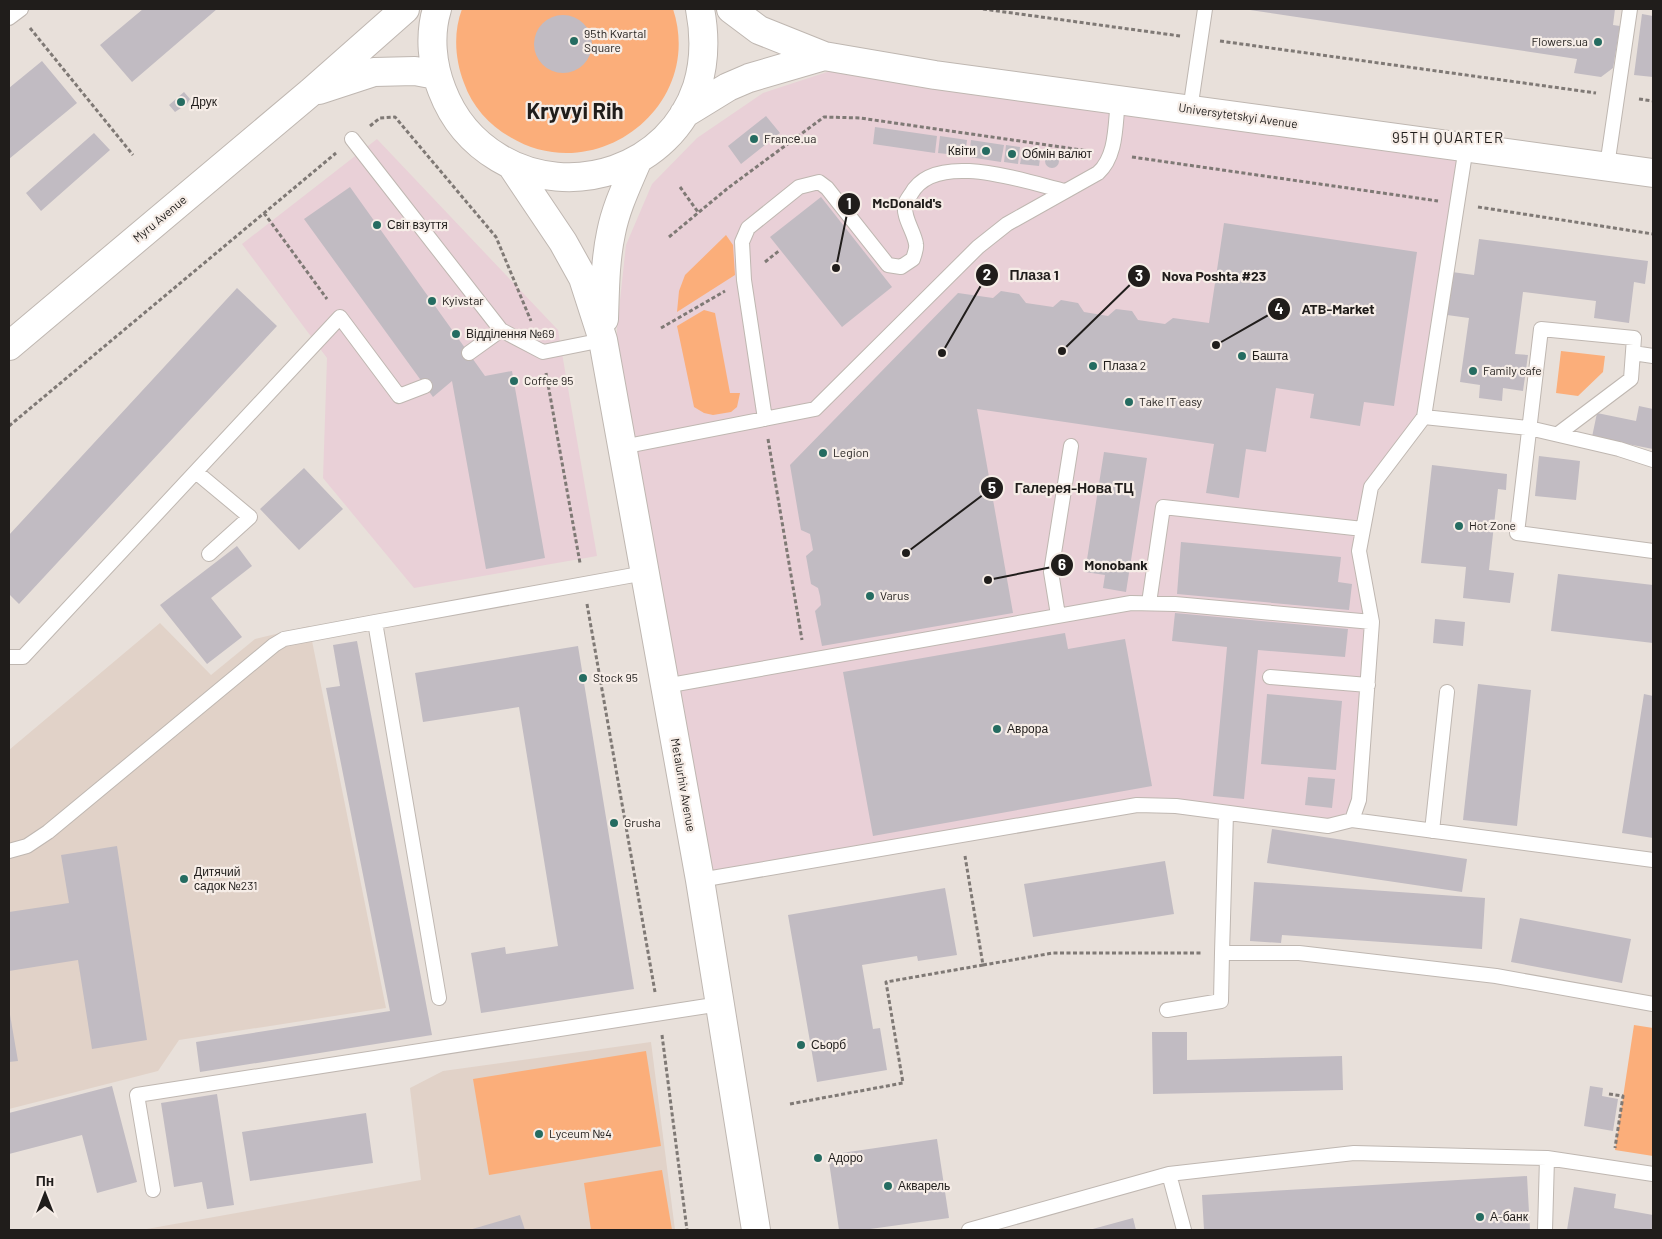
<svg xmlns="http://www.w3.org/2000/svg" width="1662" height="1239" viewBox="0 0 1662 1239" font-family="Barlow,sans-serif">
  <rect width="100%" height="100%" fill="#e8e0da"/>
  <!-- commercial -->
  <path fill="#e9d0d7" d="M888,67L1466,147L1424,417L1371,487L1359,551L1372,622L1359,800L1342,824L1137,805L700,880L614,404L617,328L626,245L652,184L697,138L763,93L830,71Z
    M377,139L558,330L597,556L414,588L323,478L327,358L242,244Z"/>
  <!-- built -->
  <path fill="#e1d2c8" d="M160,623L211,675L255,639L309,626L386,1008L179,1040L158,1071L9,1109V750Z
    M651,1042L675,1230H141L421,1180L410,1088L443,1071Z"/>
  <!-- green -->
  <path fill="#fbae7a" d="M462,9H673C705,106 596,189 510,137C489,125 472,106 464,83C455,59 453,33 462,9Z
    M726,235L733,245L735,275L677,312L679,291L685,275Z
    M704,310L715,313L730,393H740L737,407L731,412L713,415L704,413L694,407L677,326Z
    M1561,351L1605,356L1603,372L1578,396L1556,393Z
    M1634,1025L1653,1028V1156L1615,1150Z
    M646,1051L661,1146L489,1175L473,1079Z
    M662,1170L672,1230H591L584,1183Z"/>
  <!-- building -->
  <path fill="#c1bbc2" d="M143,9H217L132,82L100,45Z
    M1250,9H1615L1613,25L1620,26L1613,68L1601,77L1574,73L1577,59L1250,10Z
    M1642,14L1653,16V77L1634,75Z
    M534 44a29 29 0 1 1 58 0a29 29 0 1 1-58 0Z
    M42,61L77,103L9,159V88Z
    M184,92L190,99L187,104L175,112L169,105Z
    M766,116L780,133L741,164L728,146Z
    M875,127L937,136L935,153L873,144Z
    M94,133L110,150L41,211L26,193Z
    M940,136L967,140L965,156L938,153Z
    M971,140L1004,145L1001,162L969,157Z
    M1006,145L1020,147L1018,164L1004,162Z
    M1023,148L1041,151L1039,166L1020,164Z
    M1045 161a7 7 0 1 1 14 0a7 7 0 1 1-14 0Z
    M350,187L485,376L512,371L545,558L486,569L452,381L433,397L304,219Z
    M821,197L892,287L842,327L770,237Z
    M1224,223L1417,252L1394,406L1364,402L1360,426L1310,418L1314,394L1276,388L1266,452L1246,449L1239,498L1206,493L1214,444L977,409L1013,613L822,646L815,611L821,605L820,596L818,588L811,584L806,556L813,550L810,534L801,530L790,465L958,293L993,298L1001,291L1019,294L1026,303L1053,307L1061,300L1078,303L1084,312L1108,316L1116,309L1132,311L1138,320L1165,324L1173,318L1209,323Z
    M1479,239L1648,261L1645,284L1634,282L1629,323L1594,318L1596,301L1523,292L1515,354L1528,355L1523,391L1503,388L1502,401L1479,398L1480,385L1460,382L1469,318L1447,315L1452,272L1474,275Z
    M237,288L277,326L19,604L9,594V535Z
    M1639,406L1653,409V449L1592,437L1597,413L1636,421Z
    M1104,452L1147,458L1126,592L1103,588L1105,575L1085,572Z
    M1539,456L1580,461L1576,500L1535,496Z
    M1432,465L1507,474L1506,490L1498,489L1489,570L1514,573L1510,603L1463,598L1466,567L1421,563Z
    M304,468L343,509L299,550L260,509Z
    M1181,542L1341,557L1338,582L1352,584L1349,610L1177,594Z
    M237,546L252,566L211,598L242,637L207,664L160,605Z
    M1558,574L1653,585V643L1551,631Z
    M1175,613L1348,629L1345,657L1258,650L1244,799L1213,796L1227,647L1172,641Z
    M1435,619L1465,622L1463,646L1433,643Z
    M1065,633L1068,649L1125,639L1152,786L873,836L843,672Z
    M357,641L432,1035L200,1072L196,1042L390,1011L326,688L340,686L333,645Z
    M578,646L634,989L481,1013L471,953L505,947L506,954L558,946L519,707L423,722L415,673Z
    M1478,684L1531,690L1517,826L1463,820Z
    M1267,694L1342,701L1336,770L1261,764Z
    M1644,694L1653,696V838L1622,833Z
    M1308,777L1335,779L1332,808L1305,805Z
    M1272,829L1467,859L1462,892L1267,863Z
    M117,846L147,1040L92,1049L78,960L9,971V912L69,903L61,855Z
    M1165,861L1174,914L1033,937L1024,884Z
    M1254,882L1485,898L1482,949L1282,935L1281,943L1250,941Z
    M945,888L957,955L918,961L917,956L862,965L873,1029L880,1028L887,1070L817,1082L788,915Z
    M1520,918L1631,939L1622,983L1511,962Z
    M9,1009L18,1061L9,1062Z
    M1152,1032H1187V1060L1342,1056L1343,1090L1153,1094Z
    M112,1086L137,1182L97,1193L82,1135L9,1154V1113Z
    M1590,1086L1603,1088L1602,1096L1618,1099L1613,1131L1584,1126Z
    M217,1094L234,1205L207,1209L202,1182L174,1187L161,1103Z
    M366,1113L373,1163L250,1181L242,1132Z
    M937,1139L949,1218L863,1230H839L828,1155Z
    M1527,1176L1530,1230H1204L1202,1195Z
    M1574,1187L1616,1194L1614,1208L1653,1215V1230H1567Z
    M520,1215L525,1230H469Z
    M1133,1218L1136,1230H1089Z"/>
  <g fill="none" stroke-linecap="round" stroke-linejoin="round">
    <defs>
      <path id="service" d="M9,18L21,9
        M1190,110L1205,9
        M352,139L501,330L543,352L603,340
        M1607,166L1630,9
        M469,353L501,330
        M1633,353L1653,356
        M1424,417L1529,428L1619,449L1653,460
        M765,419L744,280L742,242L748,228L799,187L819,182L827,188L888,265L901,267L913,259C914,255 917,249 916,244C914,231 903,218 905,204C906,201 909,197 911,194C935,149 1026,182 1065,191
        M1558,434L1631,379L1634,338L1541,329L1517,533L1653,551
        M622,447L815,409L978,247L1007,224L1098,173C1117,156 1115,125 1118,100
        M196,472L250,517L209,554
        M1149,603L1163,507L1363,529
        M1058,615L1051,572L1071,446
        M9,657H23L340,317L399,396L425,386
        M1270,677L1368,685
        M665,686L1131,603L1175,604L1372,622
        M1226,813L1222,953H1299L1496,976L1653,1004
        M1352,820L1653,860
        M1432,831L1447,692
        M9,851L27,846L48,832L274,645L284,639L375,622
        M700,880L1137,805L1176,806L1328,826L1352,820L1359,800L1372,622L1359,551L1371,487L1424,417L1466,147
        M439,998L375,622L645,573
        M1167,1010L1221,1001L1222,953
        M1169,1174L1184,1230
        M153,1190L137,1095L720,1004
        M969,1230L1169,1174L1354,1153L1547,1158L1653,1174
        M1545,1230L1547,1158"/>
      <path id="primary" d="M437,9C429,35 432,65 442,90C453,119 472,142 499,158C571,201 670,169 697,87C705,61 705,35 700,9
        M731,9L759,30L824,56L935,75L1653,173
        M319,90L374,72L415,71L436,75
        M684,114L728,87L749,78L824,56
        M512,166L563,242L583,278L603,340L700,880L756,1230
        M604,319C605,290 605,261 611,233C616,207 628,183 638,159
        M9,346L311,92L405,9"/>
    </defs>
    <!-- service casing -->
    <use href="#service" stroke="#bfb7b1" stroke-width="16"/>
    <!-- primary casing -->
    <use href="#primary" stroke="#bfb7b1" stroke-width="30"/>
    <!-- path -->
    <path stroke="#7f7975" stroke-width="3" stroke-dasharray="4 2.5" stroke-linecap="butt" d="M983,9L1180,36
      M30,28L133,155
      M1220,41L1596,93
      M1639,99L1653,101
      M370,126L380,118L395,117L496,237L531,321
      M1132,157L1438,201
      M680,187L698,212
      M1478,207L1653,234
      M264,213L327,299
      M669,237L728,188L824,117L860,118L1089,151
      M765,262L780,250
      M661,328L725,291
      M546,373L580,563
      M9,426L336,153
      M768,439L802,640
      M587,604L655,992
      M983,965L1053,953H1202
      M662,1035L687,1230
      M1609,1094L1623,1096L1615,1148
      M790,1104L903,1083L886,982L983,965L965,856"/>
    <!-- service -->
    <use href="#service" stroke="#fff" stroke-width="14"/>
    <!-- primary -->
    <use href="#primary" stroke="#fff" stroke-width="28"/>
  </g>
  <!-- markers -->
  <g fill="#256c61" stroke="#f6ede7" stroke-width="2">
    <circle cx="574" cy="41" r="5"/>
    <circle cx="1598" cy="42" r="5"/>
    <circle cx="181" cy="102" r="5"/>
    <circle cx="754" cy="139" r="5"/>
    <circle cx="986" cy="151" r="5"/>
    <circle cx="1012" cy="154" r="5"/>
    <circle cx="377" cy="225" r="5"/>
    <circle cx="432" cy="301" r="5"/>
    <circle cx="456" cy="334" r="5"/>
    <circle cx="1242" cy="356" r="5"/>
    <circle cx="1093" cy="366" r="5"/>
    <circle cx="1473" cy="371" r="5"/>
    <circle cx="514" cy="381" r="5"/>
    <circle cx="1129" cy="402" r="5"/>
    <circle cx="823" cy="453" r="5"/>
    <circle cx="1459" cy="526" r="5"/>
    <circle cx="870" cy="596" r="5"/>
    <circle cx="583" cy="678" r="5"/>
    <circle cx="997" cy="729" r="5"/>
    <circle cx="614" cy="823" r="5"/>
    <circle cx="184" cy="879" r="5"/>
    <circle cx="801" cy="1045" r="5"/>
    <circle cx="539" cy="1134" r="5"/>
    <circle cx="818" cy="1158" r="5"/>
    <circle cx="888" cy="1186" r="5"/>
    <circle cx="1480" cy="1217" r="5"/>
  </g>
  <g text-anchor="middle" stroke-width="4.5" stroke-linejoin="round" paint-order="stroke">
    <!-- poi labels -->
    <g font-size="12" fill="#201d1b" stroke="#f6ede7" text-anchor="start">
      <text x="584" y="38">95th Kvartal<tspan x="584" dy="14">Square</tspan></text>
      <text x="1588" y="46" text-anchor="end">Flowers.ua</text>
      <text x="191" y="106">Друк</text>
      <text x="764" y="143">Francе.ua</text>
      <text x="976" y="155" text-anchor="end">Квіти</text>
      <text x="1022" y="158">Обмін валют</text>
      <text x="387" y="229">Світ взуття</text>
      <text x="442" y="305">Kyivstar</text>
      <text x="466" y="338">Відділення №69</text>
      <text x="1252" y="360">Башта</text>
      <text x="1103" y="370">Плаза 2</text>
      <text x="1483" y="375">Family cafe</text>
      <text x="524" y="385">Coffee 95</text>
      <text x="1139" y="406">Take IT easy</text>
      <text x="833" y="457">Legion</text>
      <text x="1469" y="530">Hot Zone</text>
      <text x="880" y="600">Varus</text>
      <text x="593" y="682">Stock 95</text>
      <text x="1007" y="733">Аврора</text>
      <text x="624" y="827">Grusha</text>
      <text x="194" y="876">Дитячий<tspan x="194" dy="14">садок №231</tspan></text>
      <text x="811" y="1049">Сьорб</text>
      <text x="549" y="1138">Lyceum №4</text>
      <text x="828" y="1162">Адоро</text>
      <text x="898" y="1190">Акварель</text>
      <text x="1490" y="1221">А-банк</text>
    </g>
    <!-- street labels -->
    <g font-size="12" fill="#201d1b" stroke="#f6ede7">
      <text transform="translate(1238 116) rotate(8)" y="4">Universytetskyi Avenue</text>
      <text transform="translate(160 219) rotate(-40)" y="4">Myru Avenue</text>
      <text transform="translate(683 785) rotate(80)" y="4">Metalurhiv Avenue</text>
    </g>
    <!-- quarter labels -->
    <g font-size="15" letter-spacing="1" fill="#201d1b" stroke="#f6ede7">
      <text x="1448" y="143">95TH QUARTER</text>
    </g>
    <!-- town labels -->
    <g font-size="22" font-weight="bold" fill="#201d1b" stroke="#f6ede7">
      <text x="575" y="119">Kryvyi Rih</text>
    </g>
  </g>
  <!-- callouts -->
  <path fill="none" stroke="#201d1b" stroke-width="2" d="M836 268L849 204M942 353L987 275M1062 351L1139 276M1216 345L1279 309M906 553L992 488M988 580L1062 565"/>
  <g fill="#201d1b" stroke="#f6ede7" stroke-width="2">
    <circle cx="836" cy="268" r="5"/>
    <circle cx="942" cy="353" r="5"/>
    <circle cx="1062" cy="351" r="5"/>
    <circle cx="1216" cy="345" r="5"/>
    <circle cx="906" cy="553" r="5"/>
    <circle cx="988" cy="580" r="5"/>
    <circle cx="849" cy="204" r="12"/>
    <circle cx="987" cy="275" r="12"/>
    <circle cx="1139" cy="276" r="12"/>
    <circle cx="1279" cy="309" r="12"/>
    <circle cx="992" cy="488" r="12"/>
    <circle cx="1062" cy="565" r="12"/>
  </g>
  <g font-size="15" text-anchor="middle" font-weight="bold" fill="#fff">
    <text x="849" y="209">1</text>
    <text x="987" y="280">2</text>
    <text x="1139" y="281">3</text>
    <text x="1279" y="314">4</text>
    <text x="992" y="493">5</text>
    <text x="1062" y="570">6</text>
  </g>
  <g font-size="14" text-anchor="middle" font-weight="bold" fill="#201d1b" stroke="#f6ede7" stroke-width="4.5" stroke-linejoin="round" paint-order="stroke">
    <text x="907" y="208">McDonald's</text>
    <text x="1034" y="280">Плаза 1</text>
    <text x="1214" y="281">Nova Poshta #23</text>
    <text x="1338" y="314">ATB-Market</text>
    <text x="1074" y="493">Галерея-Нова ТЦ</text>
    <text x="1116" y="570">Monobank</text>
  </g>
  <!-- border -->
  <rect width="1662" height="1239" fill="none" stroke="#201d1b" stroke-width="20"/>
  <!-- north arrow -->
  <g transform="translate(45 1194)" stroke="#f6ede7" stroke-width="4" paint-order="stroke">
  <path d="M0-4L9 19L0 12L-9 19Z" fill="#201d1b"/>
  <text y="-8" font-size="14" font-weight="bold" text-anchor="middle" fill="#201d1b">Пн</text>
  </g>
</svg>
